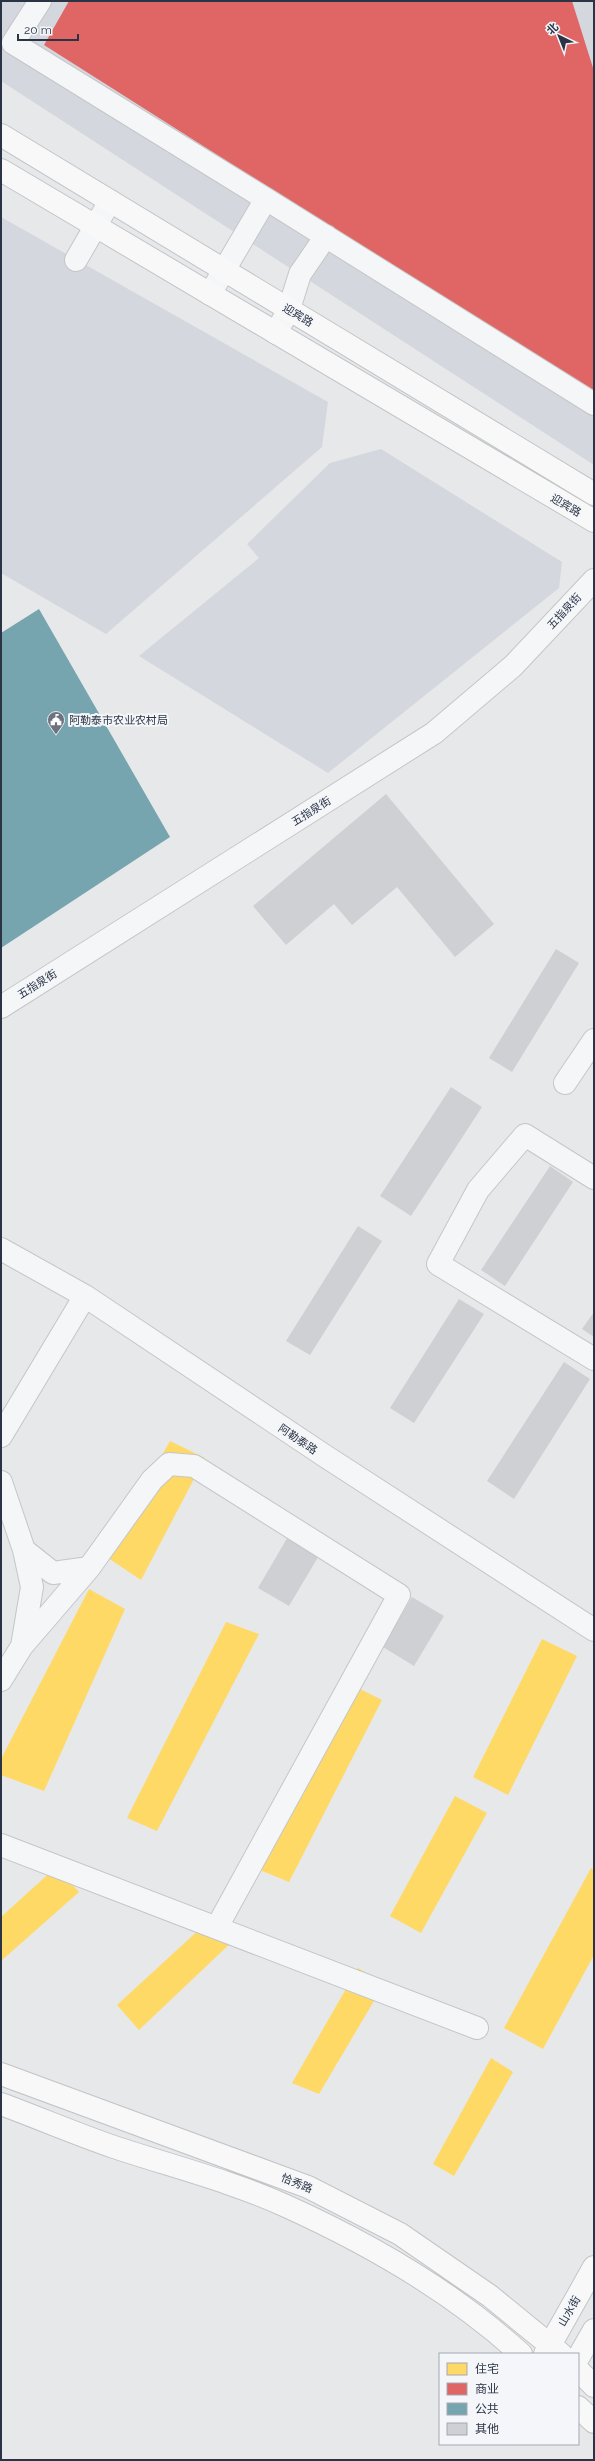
<svg xmlns="http://www.w3.org/2000/svg" width="595" height="2461" viewBox="0 0 595 2461" font-family="Raleway,'Noto Sans SC',sans-serif">
  <rect width="100%" height="100%" fill="#e6e8ea"/>
  <!-- built -->
  <path fill="#d4d7dd" d="M1,1H594V465L1,81Z
    M1,217L328,402L322,447L106,634L1,573Z
    M381,449L562,562L559,588L328,773L139,656L259,558L247,544L330,463Z"/>
  <!-- homes -->
  <path fill="#ffd966" d="M170,1441L205,1458L141,1580L105,1556Z
    M89,1589L125,1609L44,1791L1,1775V1759Z
    M226,1622L259,1634L157,1831L127,1818Z
    M542,1639L577,1656L508,1795L473,1777Z
    M356,1687L382,1700L289,1882L255,1868Z
    M455,1796L487,1813L421,1933L390,1916Z
    M56,1867L79,1892L1,1961V1917Z
    M591,1868L594,1870V1955L543,2049L504,2028Z
    M215,1915L236,1938L139,2030L117,2005Z
    M358,1968L384,1984L319,2094L292,2083Z
    M491,2058L513,2072L454,2176L433,2164Z"/>
  <!-- shops -->
  <path fill="#e06666" d="M69,1H572L594,71V394L44,45Z"/>
  <!-- public -->
  <path fill="#76a5af" d="M39,609L170,837L1,948V633Z"/>
  <!-- building -->
  <path fill="#ced0d3" d="M386,794L494,924L455,957L397,887L352,925L334,904L286,945L253,906Z
    M556,949L579,963L512,1072L489,1058Z
    M451,1087L482,1107L411,1216L380,1196Z
    M550,1166L573,1182L505,1286L481,1270Z
    M358,1226L382,1241L310,1355L286,1341Z
    M459,1299L484,1314L414,1423L390,1408Z
    M594,1312V1337L582,1329Z
    M564,1362L590,1379L514,1499L487,1481Z
    M293,1528L324,1547L289,1606L258,1588Z
    M412,1597L444,1616L414,1666L383,1647Z"/>
  <g fill="none" stroke-linecap="round" stroke-linejoin="round">
    <defs>
      <path id="minor" d="M40,1L13,43L266,199L210,294
        M266,199L594,404
        M76,260L110,201
        M276,333L289,309L300,274L326,236
        M1,1007L434,733L513,666L594,580
        M565,1083L594,1040
        M594,1178L525,1135L478,1190L438,1264L594,1359
        M1,1249L85,1296L325,1456L594,1630
        M1,1436L85,1296
        M1,1482L24,1550L32,1587L22,1646L1,1680
        M24,1550L53,1573L89,1568
        M22,1646L89,1568L152,1480L169,1464L194,1466L399,1595L217,1927
        M1,1845L477,2028"/>
      <path id="major" d="M1,135L594,494
        M1,170L594,521
        M1,2074L308,2187L400,2234L490,2296L561,2354
        M1,2104C39,2118 76,2134 114,2147C171,2166 231,2181 286,2206C370,2244 453,2292 521,2354
        M545,2354L594,2267
        M578,2358L594,2330
        M578,2370L594,2386
        M578,2407L594,2422"/>
    </defs>
    <!-- minor casing -->
    <use href="#minor" stroke="#c4c6c8" stroke-width="24"/>
    <!-- major casing -->
    <use href="#major" stroke="#c2c5c8" stroke-width="24"/>
    <!-- minor -->
    <use href="#minor" stroke="#f5f6f7" stroke-width="22"/>
    <!-- major -->
    <use href="#major" stroke="#f8f8f8" stroke-width="22"/>
  </g>
  <!-- icons -->
  <defs>
    <symbol id="civic-pin" viewBox="-11 -11 22 30"><path d="M0 17L-7.5 6A9.5 9.5 0 1 1 7.5 6Z" fill="#6c737f" stroke="#f4f6f9"/><path d="M-.6-6.5H3V-4.5H.6V-3L4-1V1h2V6H-6V1h2V-1L-.6-3ZM-1.2 2.5V6h2.4V2.5Z" fill="#fff"/></symbol>
  </defs>
  <g fill-rule="evenodd">
    <use href="#civic-pin" x="46" y="710" width="20" height="27"/>
  </g>
  <g text-anchor="middle" stroke-width="4" stroke-linejoin="round" paint-order="stroke">
    <!-- street labels -->
    <g font-size="11" fill="#2b3445" stroke="#f4f6f9">
      <text transform="translate(298 315) rotate(31)" y="4">迎宾路</text>
      <text transform="translate(566 505) rotate(30)" y="4">迎宾路</text>
      <text transform="translate(564 611) rotate(-47)" y="4">五指泉街</text>
      <text transform="translate(311 811) rotate(-32)" y="4">五指泉街</text>
      <text transform="translate(37 984) rotate(-32)" y="4">五指泉街</text>
      <text transform="translate(298 1439) rotate(34)" y="4">阿勒泰路</text>
      <text transform="translate(297 2183) rotate(22)" y="4">恰秀路</text>
      <text transform="translate(569 2311) rotate(-60)" y="4">山水街</text>
    </g>
    <!-- poi labels -->
    <g font-size="11" fill="#2b3445" stroke="#f4f6f9" text-anchor="start">
      <text x="69" y="724">阿勒泰市农业农村局</text>
    </g>
  </g>
  <!-- border -->
  <rect width="595" height="2461" fill="none" stroke="#2b3445" stroke-width="4"/>
  <!-- legend -->
  <rect x="439" y="2353" width="140" height="92" fill="#f4f6f9" stroke="#a4a8b1"/>
  <rect x="447" y="2363" width="20" height="12" fill="#ffd966" stroke="#a4a8b1"/>
  <text x="475" y="2373" font-size="12" fill="#2b3445">住宅</text>
  <rect x="447" y="2383" width="20" height="12" fill="#e06666" stroke="#a4a8b1"/>
  <text x="475" y="2393" font-size="12" fill="#2b3445">商业</text>
  <rect x="447" y="2403" width="20" height="12" fill="#76a5af" stroke="#a4a8b1"/>
  <text x="475" y="2413" font-size="12" fill="#2b3445">公共</text>
  <rect x="447" y="2423" width="20" height="12" fill="#ced0d3" stroke="#a4a8b1"/>
  <text x="475" y="2433" font-size="12" fill="#2b3445">其他</text>
  <!-- north arrow -->
  <g transform="translate(559 36) rotate(317)" stroke="#f4f6f9" stroke-width="3" paint-order="stroke">
  <path d="M0-3L7 15L0 10L-7 15Z" fill="#2b3445"/>
  <text y="-6" font-size="11" font-weight="bold" text-anchor="middle" fill="#2b3445">北</text>
  </g>
  <!-- scale -->
  <path d="M18 34v6h60v-6" fill="none" stroke="#2b3445" stroke-width="2"/>
  <text x="24" y="34" font-size="12" fill="#2b3445" stroke="#f4f6f9" stroke-width="3" paint-order="stroke">20 m</text>
</svg>
